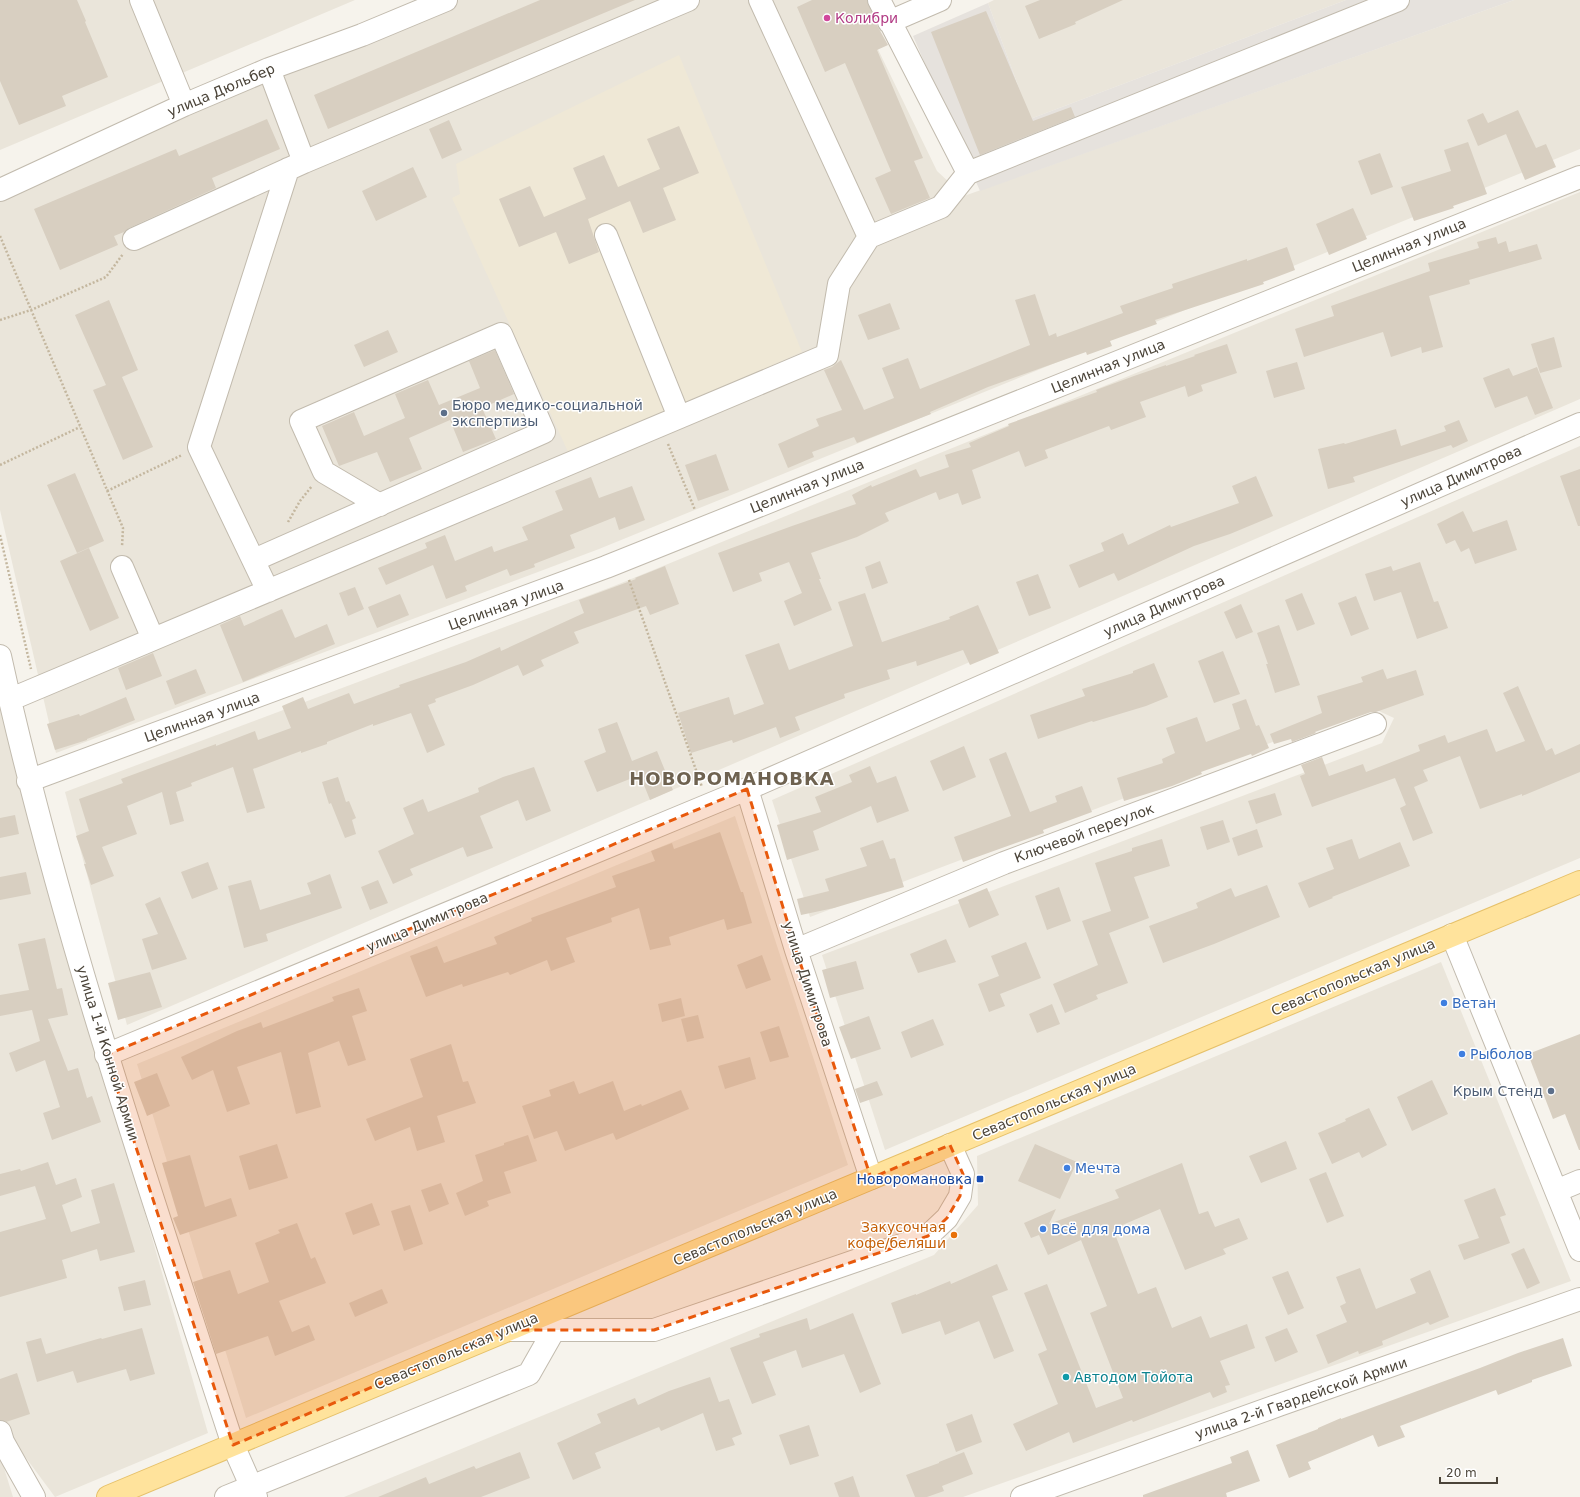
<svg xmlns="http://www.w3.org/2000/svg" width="1580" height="1497" viewBox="0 0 1580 1497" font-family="'DejaVu Sans',sans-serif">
  <rect width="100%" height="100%" fill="#f6f3ec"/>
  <!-- residential -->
  <path fill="#eae5da" d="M0,0H355L0,150Z
    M459,0H854L937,171L964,196L1514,0H1580V149L599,549L56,753L0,510V193Z
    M994,0H1346L1030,119L988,3Z
    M1580,192V399L127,1025L65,792L614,586Z
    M1580,446V858L885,1150L822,955L1382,743L1394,718L1368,706L810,917L772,800Z
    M0,693L22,785L208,1433L55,1497L9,1435L0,1405Z
    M735,816L848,1165L246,1418L137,1064Z
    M1441,962L1571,1281L963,1497H344L934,1255L978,1205L977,1156Z
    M0,1455L13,1497H0Z"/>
  <!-- industrial -->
  <path fill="#e6e2dd" d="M1346,0H1514L980,191L913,36L988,3L1030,119Z"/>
  <!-- education -->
  <path fill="#efe8d6" d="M679,55L802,352L569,454L452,198L460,194L456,164Z"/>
  <!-- building -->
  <path fill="#d8cfc1" d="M0,0H77L86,21L85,22L108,77L62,96L66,106L19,125L0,81Z
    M540,0H635L328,129L314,95Z
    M812,0H867L878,27L888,45L877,50L923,158L914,161L930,198L891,214L875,178L891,171L845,63L825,72L797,7Z
    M1040,0H1123L1075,22L1076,24L1039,39L1025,6Z
    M986,11L1033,121L1071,107L1075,117L980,155L931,32Z
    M1518,110L1536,148L1546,144L1556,167L1525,180L1506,134L1478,146L1467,120L1483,113L1488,123Z
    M267,119L280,149L212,178L216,188L129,228L124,232L114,236L118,245L60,270L34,209L176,149L179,156Z
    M449,120L462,150L442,159L429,129Z
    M679,126L699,173L663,188L676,220L643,233L630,201L588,219L599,252L569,264L556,232L519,247L499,199L530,186L544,217L586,199L573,168L604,155L618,187L660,169L647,139Z
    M1468,142L1487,194L1453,206L1454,208L1414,221L1401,187L1451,171L1444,150Z
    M1380,153L1393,187L1371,195L1358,161Z
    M413,167L427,197L376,221L362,191Z
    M1353,208L1367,239L1329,255L1316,224Z
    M1496,237L1498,244L1506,241L1509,252L1537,244L1542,259L1469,280L1470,284L1429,296L1443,347L1422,353L1421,347L1391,357L1383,332L1304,357L1295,329L1334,316L1331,306L1430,271L1428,263L1479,248L1477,242Z
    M1287,247L1295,270L1263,282L1264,284L1155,320L1157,324L1110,341L1112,346L1087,355L1086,352L988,387L930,412L931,414L857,443L854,437L812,452L814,457L788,468L778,444L819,426L816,419L842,410L824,370L832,367L841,360L864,410L894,398L882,368L908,358L920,389L1030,345L1015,300L1035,294L1049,336L1056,333L1057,337L1123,313L1120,306L1173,288L1172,284L1247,259V261Z
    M109,300L138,370L122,377L153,447L123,460L93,390L106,385L75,315Z
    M890,303L900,329L868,340L858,315Z
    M388,330L398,352L364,367L354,345Z
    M1554,337L1562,367L1540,373L1531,344Z
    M1227,344L1237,373L1201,385L1203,391L1188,397L1185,386L1140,402L1146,417L1111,430L1109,426L1045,450L1048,458L1025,467L1019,451L972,470L981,498L962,505L958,493L939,500L936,492L885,513L889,521L857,537L811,553L821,579H819L832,610L794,626L784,601L802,593L789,562L759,573L762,581L733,592L718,553L792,526L856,504L852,495L871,485L872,487L916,469L920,477L949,467L945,455L971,447L969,443L1009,426L1008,424L1097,392L1096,390L1134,376L1166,365V366L1195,356L1194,355Z
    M495,350L514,394L482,408L496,439L463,452L450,420L409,438L422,469L390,482L377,452L339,466L322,426L354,412L364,436L405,418L395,394L428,380L439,405L480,388L469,361Z
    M1297,362L1305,389L1274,398L1266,371Z
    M1537,367L1553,408L1535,415L1527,396L1495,408L1483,378L1509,368L1513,376Z
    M1459,420L1468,441L1453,448L1451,445L1353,477L1355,482L1328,489L1318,449L1344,443L1345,444L1396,429L1401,446L1446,431L1444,426Z
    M716,454L729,490L698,501L685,465Z
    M1580,469V526H1578L1560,476Z
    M75,473L104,541L77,553L47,485Z
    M1256,476L1273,516L1230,534L1194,546L1118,581L1114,573L1079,588L1069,565L1104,551L1101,543L1123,533L1128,545L1170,525L1171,527L1239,503L1232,486Z
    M591,477L599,498L632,486L645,520L619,530L615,517L570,535L575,548L534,564L535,567L510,576L507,569L465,586L467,591L446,599L433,565L386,585L378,568L427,548L425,543L445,535L455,561L492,546L494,552L528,540L522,527L563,510L555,491Z
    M1463,511L1473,532L1507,520L1517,550L1475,564L1469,548L1461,552L1455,540L1446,544L1437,524Z
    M89,548L119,618L90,631L60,561Z
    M880,561L888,583L872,589L865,567Z
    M1420,562L1434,602L1438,601L1448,628L1417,639L1401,592L1374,601L1365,574L1391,566L1393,571Z
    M665,566L679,604L650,615L646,606L574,632L579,643L541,660L544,666L523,676L518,665L473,685L435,699L436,702L428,705L445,745L427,753L411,713L373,726V724L327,742V744L301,753V751L253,769L265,808L247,813L233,767L191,783L192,786L176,792L184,821L170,825L162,792L127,806L137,834L102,847L114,876L91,885L84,864H86L76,836L89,831L79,799L123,783L121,779L216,744V746L255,731L258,740L291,728L282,706L303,697L308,709L349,693L354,704L400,687L399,685L466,662L500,647L501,651L584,613L579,600L636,579L635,578Z
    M1038,574L1051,608L1029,616L1016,582Z
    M355,587L364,609L348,616L339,593Z
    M865,593L882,642L950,619L949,617L978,605L999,653L970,665L963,650L917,666L916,661L887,670L890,679L844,694L845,698L795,717L800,730L780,738L776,727L733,743L732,740L691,753L678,713L729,697L734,715L764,704L745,655L779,643L789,670L853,646L838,602Z
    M1302,593L1315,624L1297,631L1285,600Z
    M400,594L409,615L377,628L368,607Z
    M1356,596L1369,629L1351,636L1338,603Z
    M1241,604L1253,632L1236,639L1224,612Z
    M282,609L295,638L327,624L335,644L243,682L220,625L240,616L244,626Z
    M1279,625L1300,685L1275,693L1266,664H1268L1257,633Z
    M1223,651L1240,694L1214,703L1198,661Z
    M153,653L162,676L126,690L118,668Z
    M1154,663L1168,697L1146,706L1093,722L1092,721L1038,739L1030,715L1085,696L1082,689L1133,673V671Z
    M196,669L206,693L175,705L166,681Z
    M1383,669L1387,679L1416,670L1424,695L1376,712H1371L1315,732L1316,733L1292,742L1291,739L1274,744L1270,734L1322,713L1317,696L1363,682L1361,677Z
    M1518,686L1546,751L1552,748L1555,755L1580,744V772L1522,796V794L1480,809L1460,756L1423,770L1428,781L1414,787L1433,833L1413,841L1400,808L1406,805L1395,778L1312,807L1300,776L1305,774L1301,765L1322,757L1329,776L1363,764L1366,772L1420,751L1418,745L1445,735L1448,743L1487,729L1496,752L1525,741L1503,693Z
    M126,697L135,720L87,739V740L55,750L47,724L79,714L80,716Z
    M1246,699L1256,726L1259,725L1269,748L1252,756L1251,754L1201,772L1202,774L1172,786L1124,801L1117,778L1163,763L1162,759L1175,753L1166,728L1197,717L1206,742L1240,729L1232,704Z
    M617,722L632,761L657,751L673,790L650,800L640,775L597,792L584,761L606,752L598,729Z
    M964,746L976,777L943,791L930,761Z
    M1006,752L1030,812L1057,802L1055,796L1082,786L1092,812L1043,830L1044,833L963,862L954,837L1011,816L989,759Z
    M870,766L877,783L896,776L909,811L877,823L871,806L813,831L819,850L787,860L777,825L821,812L815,797L852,782L849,775Z
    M534,767L551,811L526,821L518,800L480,816L493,848L467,857L463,847L410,869L413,875L393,884L378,851L414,834L403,808L423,799L428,812L479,792L478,788L503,777Z
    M338,777L346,802L349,801L356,818L352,820L356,834L345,838L331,803L329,804L322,782Z
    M1275,793L1282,815L1256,824L1248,801Z
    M15,815L19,834L0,838V818Z
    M1223,820L1230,842L1207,850L1200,827Z
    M1257,829L1263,847L1238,856L1232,838Z
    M720,832L741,892H743L752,923L727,930L724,919L669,937L671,945L650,950L639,908L611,918L612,922L566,938L575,962L551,971L547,960L510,975L508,972L463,987L462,984L426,997L410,956L437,946L444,963L497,944L494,937L532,921L531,918L616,887L612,876L655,861L651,851L672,843L674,849Z
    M1162,839L1170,866L1134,877L1149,918L1109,933L1128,983L1096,995L1098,999L1065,1013L1053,984L1098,965L1082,921L1111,911L1095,863L1132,851V848Z
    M1352,839L1359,859L1400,842L1410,866L1332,897L1333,898L1309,908L1298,883L1334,869L1326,848Z
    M883,840L890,859L895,858L904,887L834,908L801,915L797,899L829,891L825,879L867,866L860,848Z
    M208,862L218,889L192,899L181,872Z
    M26,872L31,894L0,900V877Z
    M330,874L342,908L266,934L268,941L244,948L228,886L251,880L260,910L311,894L307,883Z
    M378,880L388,903L370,910L361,887Z
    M1267,885L1280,917L1214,944L1163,963L1149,926L1198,908L1196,903L1231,888L1235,897Z
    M1059,887L1071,921L1047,930L1035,896Z
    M987,888L999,915L969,928L958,900Z
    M160,897L187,959L152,970L142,939L158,934L145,904Z
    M45,938L57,989L62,988L68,1015L48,1019L68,1071L78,1068L87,1098L92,1096L101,1122L52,1140L43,1113L60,1107L45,1060L16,1072L9,1053L40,1041L32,1010L0,1016V995L29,990L18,944Z
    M946,939L956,962L918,973L910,954Z
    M1026,942L1041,978L1000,994L1005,1006L989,1012L978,984L999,976L991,956Z
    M762,955L771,980L746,989L737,965Z
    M856,961L864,989L830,998L822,970Z
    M150,972L162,1007L118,1020L108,983Z
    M359,988L367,1011L352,1016L366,1060L348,1066L339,1041L308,1053L321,1107L296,1114L281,1052L237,1067L250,1104L227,1112L213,1070L192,1080L181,1057L237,1031L261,1022L263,1028L334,1001L332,997Z
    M681,998L685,1016L662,1022L658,1004Z
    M1052,1004L1060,1024L1037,1033L1029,1014Z
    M698,1015L704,1038L687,1042L681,1019Z
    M869,1016L881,1049L851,1059L839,1027Z
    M933,1019L944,1045L911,1058L901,1032Z
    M779,1026L789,1057L770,1062L760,1032Z
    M1580,1034V1150H1579L1565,1114L1553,1119L1528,1054Z
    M451,1044L463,1082L468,1081L476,1103L437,1116L445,1142L417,1151L410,1127L375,1141L366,1119L423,1097L410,1059Z
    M750,1057L756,1079L725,1089L718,1066Z
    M157,1073L170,1106L147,1116L134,1082Z
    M1432,1080L1448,1114L1412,1131L1397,1097Z
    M574,1081L579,1094L613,1081L624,1111L641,1104L642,1106L681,1090L689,1109L616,1140L613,1133L565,1151L557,1131L534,1139L522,1106L551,1096L549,1090Z
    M877,1081L883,1095L860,1103L855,1089Z
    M1369,1108L1387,1145L1362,1158L1359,1152L1332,1164L1318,1133L1346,1121L1345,1119Z
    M528,1135L537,1161L504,1172L511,1193L487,1201L489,1206L465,1216L456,1193L483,1181L475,1155L504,1145V1143Z
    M1286,1141L1297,1169L1261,1183L1249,1156Z
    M277,1144L288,1178L249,1190L239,1156Z
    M1035,1144L1077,1162L1060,1199L1018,1181Z
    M190,1155L205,1207L231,1198L237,1216L180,1235L173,1218L178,1216L162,1163Z
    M48,1162L56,1185L76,1178L82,1197L62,1205L71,1232L100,1223L91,1190L114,1183L135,1252L100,1261L97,1249L62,1260L67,1278L0,1297V1232L46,1219L35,1186L0,1196V1174L20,1169L21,1171Z
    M1182,1163L1199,1214L1208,1211L1215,1227L1239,1218L1248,1239L1223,1249L1226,1254L1185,1270L1160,1209L1113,1229L1138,1294L1156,1287L1172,1328L1201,1316L1210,1338L1247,1324L1255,1348L1220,1361L1230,1385L1225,1386L1227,1392L1213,1398L1210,1392L1133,1422L1132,1420L1073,1443L1069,1432L1026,1451L1013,1424L1058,1404L1038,1354L1047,1350L1024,1293L1047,1284L1096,1408L1123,1398L1090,1313L1107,1306L1081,1240L1048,1255L1039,1235L1031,1238L1024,1223L1056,1209L1049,1224L1119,1198L1115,1190Z
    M1326,1172L1344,1216L1327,1223L1309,1179Z
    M441,1183L449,1204L429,1212L421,1190Z
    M1495,1188L1506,1215L1500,1217L1510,1243L1464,1260L1458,1245L1479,1238L1464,1200Z
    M372,1203L380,1225L353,1235L345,1213Z
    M410,1205L423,1244L404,1251L391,1211Z
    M297,1223L311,1259L315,1257L326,1283L279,1301L292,1332L309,1325L315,1340L275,1356L268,1336L216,1354L193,1282L230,1270L238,1294L269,1282L255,1243L280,1233L278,1230Z
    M1524,1248L1540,1283L1527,1289L1511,1254Z
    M997,1264L1008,1290L992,1296L1014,1351L994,1359L979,1321L945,1335L940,1321L902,1334L891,1303L916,1294V1295L950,1281L951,1284Z
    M1360,1268L1376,1309L1416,1293L1410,1279L1430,1270L1449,1317L1430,1325L1428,1322L1382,1341L1383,1345L1359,1354L1358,1351L1328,1364L1316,1335L1347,1322L1340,1306L1346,1303L1336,1277Z
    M1288,1271L1304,1308L1288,1315L1272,1277Z
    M145,1280L151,1305L124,1311L118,1287Z
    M382,1289L388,1303L355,1317L349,1303Z
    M853,1313L881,1384L860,1393L844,1354L802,1368L796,1350L763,1362L776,1395L752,1404L730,1348L760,1337L759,1334L807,1318L810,1330Z
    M142,1328L155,1374L130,1381L126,1369L77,1383L73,1371L37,1382L26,1342L41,1338L46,1354L101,1338L102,1339Z
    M1287,1328L1298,1352L1275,1362L1265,1337Z
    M1563,1338L1572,1366L1532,1380V1382L1498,1395L1496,1390L1400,1426L1405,1437L1378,1447L1373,1435L1308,1462L1311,1469L1289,1478L1276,1445L1318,1429V1428L1341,1418V1419L1480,1368L1518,1353Z
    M17,1373L30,1414L6,1422L0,1420V1379Z
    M710,1377L719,1402L729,1399L742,1434L732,1438L735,1445L716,1451L703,1413L661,1431L659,1427L595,1453L601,1468L573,1480L557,1443L601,1423L597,1414L635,1398L638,1405L669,1391Z
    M972,1414L982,1442L956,1452L946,1424Z
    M809,1425L819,1456L790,1465L779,1435Z
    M1248,1450L1260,1481L1226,1493L1227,1497H1143V1495L1232,1463L1230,1457Z
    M520,1452L530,1478L481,1497H378L426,1477L429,1484L474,1466L476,1469Z
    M964,1452L973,1474L942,1486L944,1491L927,1497H915L906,1475L939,1463V1462Z
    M853,1476L860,1497H839L834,1483Z"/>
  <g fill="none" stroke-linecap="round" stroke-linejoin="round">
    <defs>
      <path id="minor" d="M141,0L184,105
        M760,0L869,237L941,207L968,173L1398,0
        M879,0L968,173
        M889,22L940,0
        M269,69L304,162
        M0,190L184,105L269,69L362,35L446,0
        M606,235L679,417
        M134,239L304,162L688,0
        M254,560L544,432L501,334L301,421L324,472L380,505
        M122,567L153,639
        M268,591L199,447L288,169
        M0,656C59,924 148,1184 233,1445L256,1497
        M9,700L827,355L839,284L869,237
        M28,781L606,567L1580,177
        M747,789L796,950L871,1178
        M1452,935L1580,1250
        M796,950L1004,863L1375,724
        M106,1055L747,789L1580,424
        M1556,1191L1580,1181
        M509,1330H654L928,1236L947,1218L960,1196L963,1174L950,1145
        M0,1432L3,1442L34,1497
        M226,1497L529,1374L554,1330
        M1022,1497L1279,1405L1580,1299"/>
      <path id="major" d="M108,1497L1580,882"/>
    </defs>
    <!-- minor casing -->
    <use href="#minor" stroke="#c2bbae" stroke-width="24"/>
    <!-- major casing -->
    <use href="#major" stroke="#e6c16a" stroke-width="24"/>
    <!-- path -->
    <path stroke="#c4b79f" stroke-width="2.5" stroke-dasharray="2 2" stroke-linecap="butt" d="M0,236L123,528L122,547
      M0,320L31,310L106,277L123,254
      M668,444L695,510
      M0,465L80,427
      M107,491L182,455
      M288,522L300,501L312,486
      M0,535L31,669
      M629,580L702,787"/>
    <!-- minor -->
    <use href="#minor" stroke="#fff" stroke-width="22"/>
    <!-- major -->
    <use href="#major" stroke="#ffe39c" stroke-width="22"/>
  </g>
  <!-- marked area -->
  <path fill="#e8590c" fill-opacity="0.2" stroke="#e8590c" stroke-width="3" stroke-dasharray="8 5" stroke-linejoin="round" d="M747,789L796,950L871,1178L950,1145L963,1174L960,1196L947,1218L928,1236L654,1330H509L233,1445L106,1055Z"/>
  <!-- markers -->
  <circle fill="#d1479c" stroke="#fff" stroke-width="1.5" cx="827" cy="18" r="4"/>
  <g fill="#5c6f8a" stroke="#fff" stroke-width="1.5">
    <circle cx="444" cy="413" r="4"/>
    <circle cx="1551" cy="1091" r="4"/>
  </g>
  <g fill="#3f7fe0" stroke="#fff" stroke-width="1.5">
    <circle cx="1444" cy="1003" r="4"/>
    <circle cx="1462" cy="1054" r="4"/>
    <circle cx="1067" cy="1168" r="4"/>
    <circle cx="1043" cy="1229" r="4"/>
  </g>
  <rect fill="#1a4fb4" stroke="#fff" stroke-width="1.5" x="976" y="1175" width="8" height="8" rx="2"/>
  <circle fill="#e8710a" stroke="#fff" stroke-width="1.5" cx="954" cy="1235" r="4"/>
  <circle fill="#0f9aa8" stroke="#fff" stroke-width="1.5" cx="1066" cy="1377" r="4"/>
  <g text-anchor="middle" stroke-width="3" stroke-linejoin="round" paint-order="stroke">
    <!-- hotel labels -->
    <g font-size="14" fill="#b23c85" stroke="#fff" text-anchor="start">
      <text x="835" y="23">Колибри</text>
    </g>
    <!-- street labels -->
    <g font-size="14" fill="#4b4439" stroke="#fff">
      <text transform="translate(221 90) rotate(-23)" y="5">улица Дюльбер</text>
      <text transform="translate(1409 245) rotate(-22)" y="5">Целинная улица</text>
      <text transform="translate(1108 366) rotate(-22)" y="5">Целинная улица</text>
      <text transform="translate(1461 476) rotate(-24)" y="5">улица Димитрова</text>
      <text transform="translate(807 486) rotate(-22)" y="5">Целинная улица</text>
      <text transform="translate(506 605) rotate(-20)" y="5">Целинная улица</text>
      <text transform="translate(1164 606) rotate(-24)" y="5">улица Димитрова</text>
      <text transform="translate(202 717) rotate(-20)" y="5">Целинная улица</text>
      <text transform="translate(1084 833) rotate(-20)" y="5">Ключевой переулок</text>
      <text transform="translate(427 922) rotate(-23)" y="5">улица Димитрова</text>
      <text transform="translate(1353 977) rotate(-23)" y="5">Севастопольская улица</text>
      <text transform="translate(808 984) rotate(72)" y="5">улица Димитрова</text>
      <text transform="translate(108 1053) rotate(73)" y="5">улица 1-й Конной Армии</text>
      <text transform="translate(1054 1102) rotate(-23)" y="5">Севастопольская улица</text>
      <text transform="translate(755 1227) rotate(-23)" y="5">Севастопольская улица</text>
      <text transform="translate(456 1351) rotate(-23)" y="5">Севастопольская улица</text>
      <text transform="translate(1301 1398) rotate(-19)" y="5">улица 2-й Гвардейской Армии</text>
    </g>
    <!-- service labels -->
    <g font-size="14" fill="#4e5e75" stroke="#fff" text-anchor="start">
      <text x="452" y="410">Бюро медико-социальной<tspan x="452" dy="16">экспертизы</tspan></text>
      <text x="1543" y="1096" text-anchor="end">Крым Стенд</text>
    </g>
    <!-- shop labels -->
    <g font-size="14" fill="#366cbe" stroke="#fff" text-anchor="start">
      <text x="1452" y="1008">Ветан</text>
      <text x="1470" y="1059">Рыболов</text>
      <text x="1075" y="1173">Мечта</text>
      <text x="1051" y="1234">Всё для дома</text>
    </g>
    <!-- transit labels -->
    <g font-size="14" fill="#164399" stroke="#fff" text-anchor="end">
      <text x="972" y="1184">Новоромановка</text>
    </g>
    <!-- food labels -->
    <g font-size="14" fill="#c56008" stroke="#fff" text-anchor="end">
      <text x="946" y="1232">Закусочная<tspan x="946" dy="16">кофе/беляши</tspan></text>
    </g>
    <!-- culture labels -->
    <g font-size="14" fill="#0d838f" stroke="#fff" text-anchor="start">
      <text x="1074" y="1382">Автодом Тойота</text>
    </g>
    <!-- district labels -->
    <g font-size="18" font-weight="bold" letter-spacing="1" fill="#6e6250" stroke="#fff">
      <text x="732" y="785">НОВОРОМАНОВКА</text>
    </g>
  </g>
  <!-- scale -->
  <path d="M1440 1477v6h57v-6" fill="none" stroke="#4b4439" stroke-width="2"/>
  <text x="1446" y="1477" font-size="12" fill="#4b4439" stroke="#ffffff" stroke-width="3" paint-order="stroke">20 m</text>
</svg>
